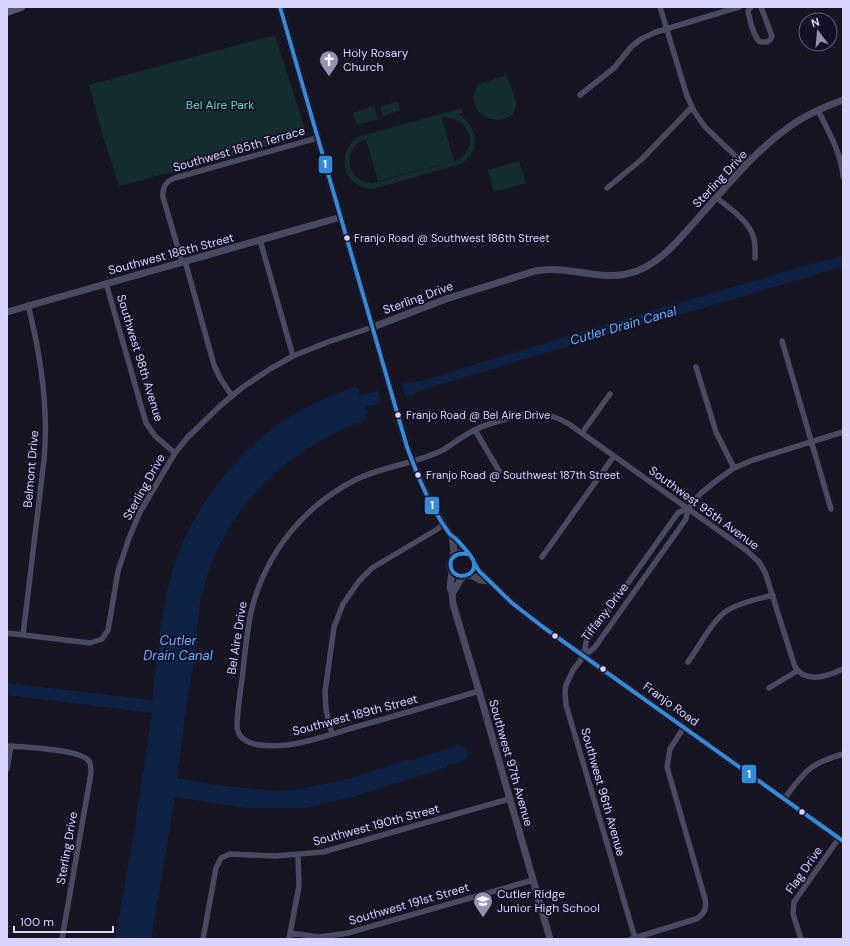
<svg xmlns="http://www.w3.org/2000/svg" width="850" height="946" viewBox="0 0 850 946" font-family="'DM Sans',sans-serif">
  <rect width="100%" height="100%" fill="#161421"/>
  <!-- green -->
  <path fill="#132c2d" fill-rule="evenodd" d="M275,35L307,136L119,186L102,133L89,85Z
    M506,75C509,83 517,98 516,105C516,124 487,123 478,111C476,108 475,103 473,99L477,85Z
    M398,101L400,110L383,116L380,107Z
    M374,106L378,119L357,125L353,113Z
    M462,108L463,113L458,114C478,126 482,150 461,164L373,189C343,188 335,155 357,137ZM442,118C468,115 481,146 458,160L374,183C346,183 340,149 366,139L378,181L454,161Z
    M519,161L526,183L494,192L488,170Z"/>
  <!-- water -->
  <path fill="#0d2144" d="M843,256V266L818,274L659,321L619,331L456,380L416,392L414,395L405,396L402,385L405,382H418L594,328L811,264Z
    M355,387H357L360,395H362L378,391L382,403L366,407L365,409L367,411L365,420C286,450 221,510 202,595C197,613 198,631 196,649C194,666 190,683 187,700C184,726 180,752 177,778L217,785L276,791L295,790L348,779L409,759V760L415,759L459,745L466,748C475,760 454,764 446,765V768L352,797L306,808H245L175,797L151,939H115L133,839L152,713L7,695V683L152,700C154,694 153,686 154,679C158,650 161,621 167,592C180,527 226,460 281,422C304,407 329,396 355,387Z"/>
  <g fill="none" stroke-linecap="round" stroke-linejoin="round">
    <!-- minor -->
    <path stroke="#4a4962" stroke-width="5.5" d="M660,7L687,96L694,111L705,127L746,166
      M751,7L748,11C750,20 753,36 760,42H767L770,40L772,36L761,7
      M580,95L614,68L631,47L641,39L656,32L739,7
      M818,110C828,131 841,152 843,176
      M607,188L641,160L692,107
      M717,198C729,208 748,220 753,236C756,242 755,251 755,258
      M260,240L293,356
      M185,261L214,365L220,378L232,396
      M182,262L163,197C162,188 166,181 175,178L317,138
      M106,283L146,423L155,436L175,453
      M782,341L831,509
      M696,367L716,432L734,468
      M475,430L499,471
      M582,433L610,394
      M542,557L614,456
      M7,633L90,643L102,639L108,630L118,571L129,538L140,512L175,453L187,438L221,405L243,387L270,369L293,356L328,342L373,327
      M23,635L44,460C49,407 41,356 28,305
      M584,656L586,642L678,513L688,508L701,493L716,481L734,468L753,460L843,432
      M688,662C699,647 712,620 728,610C741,602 758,599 773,595
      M769,688L797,671
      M479,691C439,703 399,715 359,726C335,733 312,742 287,745C272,746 241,749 237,728C237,709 241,690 243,671C245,650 247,629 252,608C266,553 304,506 355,480C383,466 415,464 443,450C453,444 461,437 471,432C481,426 492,423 502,420C526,413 547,410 569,424L746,550L759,562L765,572L795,667C806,684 828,676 843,669
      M332,734L326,710L325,692L334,627L343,604L359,581L372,568L436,530L444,524
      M7,746C23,747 80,749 89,761C91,764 91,769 91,773L62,939
      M7,769L11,746
      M784,799C805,771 809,764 843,754
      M290,933L319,937L348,933L533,880
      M635,938L566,705L565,692L566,685L573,670L584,656L595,647L686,519L688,508
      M203,939L216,868L221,858L230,854L275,856L323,852L509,799
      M289,939L299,886L298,855
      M631,939L696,919C704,915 707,908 705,899L667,767L670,749L684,727
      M801,939L793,914L794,902L839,838"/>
    <!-- tertiary -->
    <path stroke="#4a4962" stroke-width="7" d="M280,7L407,447C418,477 431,508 450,534C452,537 455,537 457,540C460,543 473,559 474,561C477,570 467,579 458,576C443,570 451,548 468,554
      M7,312L341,217
      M373,327L446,299L535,271C570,264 603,284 637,271C663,261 681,237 699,217C726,187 755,151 789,127C805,115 824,107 843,100
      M452,536L454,552L453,556
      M475,564L479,571L512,603L543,627L843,841
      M452,571L450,588L452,592L453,604L479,691L550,939
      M469,574L480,580L489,581
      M452,592L454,591L462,577"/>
    <!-- secondary -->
    <path stroke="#575674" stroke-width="8" d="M7,12L21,7"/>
    <defs>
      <path id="bus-1" d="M280,7L407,447C418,477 430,507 449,533C451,536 454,537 456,539C461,544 466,550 470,555C487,577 446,586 451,560C455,554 460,553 468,554
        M475,564L479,571L512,603L543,627L843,841"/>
    </defs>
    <!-- bus-1 casing -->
    <use href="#bus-1" stroke="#130f26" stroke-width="7"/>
    <!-- bus-1 -->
    <use href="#bus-1" stroke="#338bd7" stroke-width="4"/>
  </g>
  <!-- icons -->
  <defs>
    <symbol id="church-pin" viewBox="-11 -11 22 30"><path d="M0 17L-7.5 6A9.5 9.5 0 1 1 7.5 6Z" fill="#9591b1" stroke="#130f26"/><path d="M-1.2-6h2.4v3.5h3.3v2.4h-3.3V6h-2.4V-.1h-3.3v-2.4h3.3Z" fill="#fff"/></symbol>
    <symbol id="school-pin" viewBox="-11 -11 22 30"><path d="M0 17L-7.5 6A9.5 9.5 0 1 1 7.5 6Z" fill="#9591b1" stroke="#130f26"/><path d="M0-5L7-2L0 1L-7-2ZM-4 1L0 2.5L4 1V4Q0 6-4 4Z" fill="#fff"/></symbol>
  </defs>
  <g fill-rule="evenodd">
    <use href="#church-pin" x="318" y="49" width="22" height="30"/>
    <use href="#school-pin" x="472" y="890" width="22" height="30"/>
  </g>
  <!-- markers -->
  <g fill="#d9d4ff" stroke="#130f26" stroke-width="1.5">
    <circle cx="347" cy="238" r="3.5"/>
    <circle cx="398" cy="415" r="3.5"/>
    <circle cx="418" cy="475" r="3.5"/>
    <circle cx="555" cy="636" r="3.5"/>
    <circle cx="603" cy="669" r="3.5"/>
    <circle cx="802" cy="812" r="3.5"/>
  </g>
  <g text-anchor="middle" stroke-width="3.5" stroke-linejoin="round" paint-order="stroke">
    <!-- bus labels -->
    <g font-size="11" fill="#d9d4ff" stroke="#130f26" text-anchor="start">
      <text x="354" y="242">Franjo Road @ Southwest 186th Street</text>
      <text x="406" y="419">Franjo Road @ Bel Aire Drive</text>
      <text x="426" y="479">Franjo Road @ Southwest 187th Street</text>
    </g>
    <!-- poi labels -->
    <g font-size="12" fill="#d9d4ff" stroke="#130f26" text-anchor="start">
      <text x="343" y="57">Holy Rosary<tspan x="343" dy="14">Church</tspan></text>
      <text x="497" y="898">Cutler Ridge<tspan x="497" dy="14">Junior High School</tspan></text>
    </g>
    <!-- park labels -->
    <g font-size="12" fill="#5fe0c0" stroke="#130f26">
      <text x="220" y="109">Bel Aire Park</text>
    </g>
    <!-- street labels -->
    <g font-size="12" fill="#d9d4ff" stroke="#130f26">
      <text transform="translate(239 149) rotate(-16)" y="4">Southwest 185th Terrace</text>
      <text transform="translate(720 179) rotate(-47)" y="4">Sterling Drive</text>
      <text transform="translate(171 254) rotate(-15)" y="4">Southwest 186th Street</text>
      <text transform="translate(418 298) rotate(-20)" y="4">Sterling Drive</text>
      <text transform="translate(140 358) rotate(73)" y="4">Southwest 98th Avenue</text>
      <text transform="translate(31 469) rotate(-85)" y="4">Belmont Drive</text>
      <text transform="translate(144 487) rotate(-61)" y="4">Sterling Drive</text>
      <text transform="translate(704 508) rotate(36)" y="4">Southwest 95th Avenue</text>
      <text transform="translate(605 612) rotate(-53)" y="4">Tiffany Drive</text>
      <text transform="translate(237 638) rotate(-81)" y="4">Bel Aire Drive</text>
      <text transform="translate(671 704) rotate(36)" y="4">Franjo Road</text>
      <text transform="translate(355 715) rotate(-15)" y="4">Southwest 189th Street</text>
      <text transform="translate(511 763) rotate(74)" y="4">Southwest 97th Avenue</text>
      <text transform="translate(603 792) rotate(74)" y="4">Southwest 96th Avenue</text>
      <text transform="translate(376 825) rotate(-15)" y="4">Southwest 190th Street</text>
      <text transform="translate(67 848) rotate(-80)" y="4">Sterling Drive</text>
      <text transform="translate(804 870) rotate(-55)" y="4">Flag Drive</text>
      <text transform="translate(409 904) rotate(-16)" y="4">Southwest 191st Street</text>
    </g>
    <!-- water labels -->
    <g font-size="13" font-style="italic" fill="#62b6ff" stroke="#130f26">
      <text transform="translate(623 325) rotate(-16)" y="5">Cutler Drain Canal</text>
      <text x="178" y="645">Cutler<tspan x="178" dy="15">Drain Canal</tspan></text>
    </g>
  </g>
  <g stroke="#130f26" stroke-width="1.5">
    <rect x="318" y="155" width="15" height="19" rx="4" fill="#338bd7"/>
    <rect x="424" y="496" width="16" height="19" rx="4" fill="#338bd7"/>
    <rect x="741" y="764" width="16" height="20" rx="4" fill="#338bd7"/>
  </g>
  <g font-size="11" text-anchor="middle" font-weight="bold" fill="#fff">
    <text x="325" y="168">1</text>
    <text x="432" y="509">1</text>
    <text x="749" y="778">1</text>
  </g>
  <!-- border -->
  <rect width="850" height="946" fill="none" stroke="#d9d4ff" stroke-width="16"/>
  <!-- north arrow -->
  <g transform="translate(818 32) rotate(344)"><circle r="19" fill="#130f26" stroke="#625e7d"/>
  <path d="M0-3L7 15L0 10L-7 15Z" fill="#9591b1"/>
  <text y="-6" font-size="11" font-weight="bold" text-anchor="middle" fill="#d9d4ff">N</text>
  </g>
  <!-- scale -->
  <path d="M14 926v6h99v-6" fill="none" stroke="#d9d4ff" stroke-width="2"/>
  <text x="20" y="926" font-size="12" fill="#d9d4ff" stroke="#130f26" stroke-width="3" paint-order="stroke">100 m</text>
</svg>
